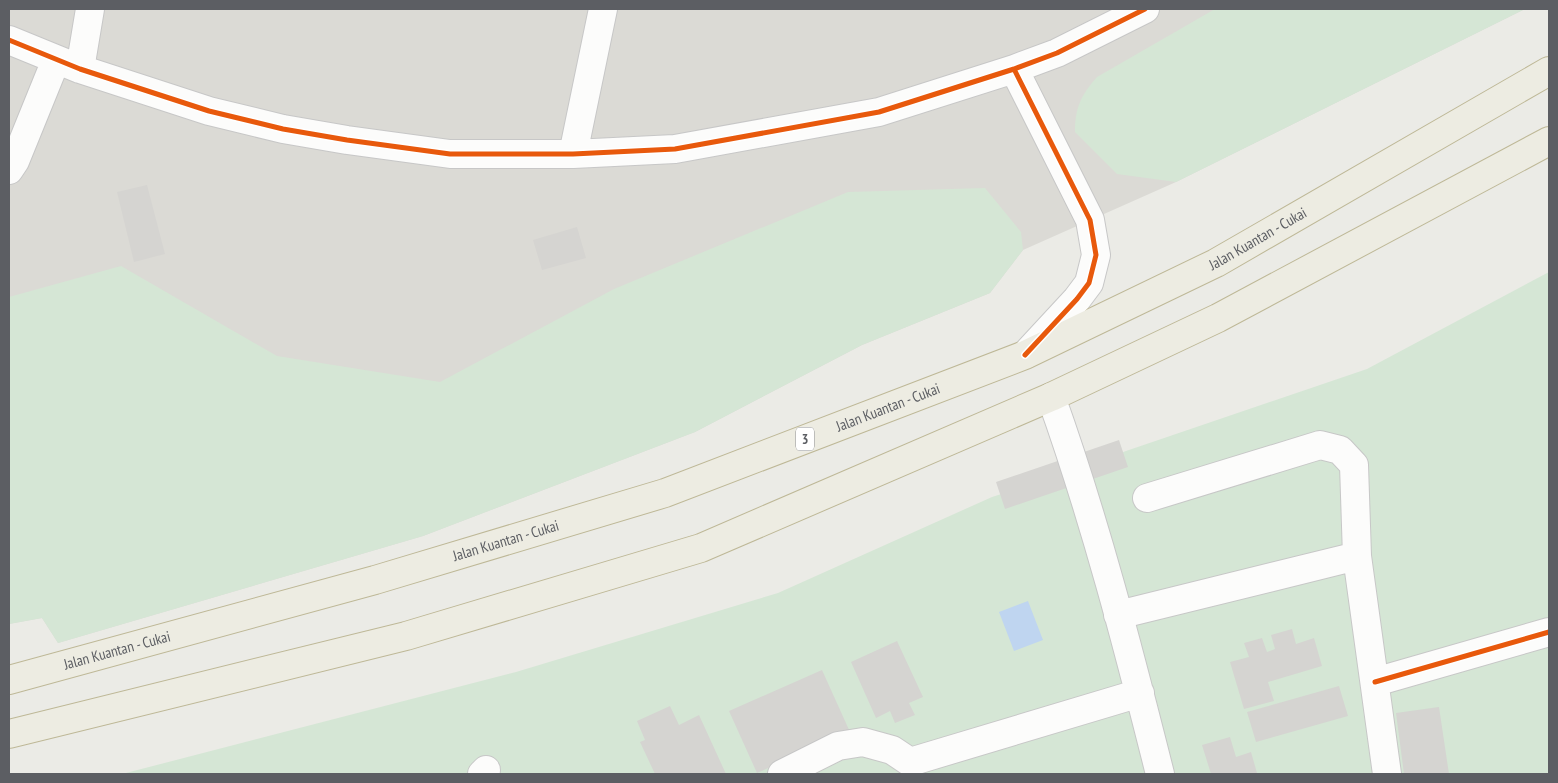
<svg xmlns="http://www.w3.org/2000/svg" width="1558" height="783" viewBox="0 0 1558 783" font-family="'PT Sans Narrow',sans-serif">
  <rect width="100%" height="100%" fill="#ebebe6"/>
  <!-- education -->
  <path fill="#dbdad5" d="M9,9H1525L1176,182L1023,250L990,293L862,345L695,432L423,536L58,643L42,618L9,624Z"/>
  <!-- green -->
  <path fill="#d5e6d5" d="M1215,9H1525L1176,182L1117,174L1075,132C1075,108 1081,95 1097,77Z
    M985,188L1021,232L1023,250L990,293L862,345L695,432L423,536L58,643L42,618L9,624V297L121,266L277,356L440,382L614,289L848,192Z
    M1549,272V774H122L516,672L778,593L992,497L1077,470L1126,451L1367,369Z"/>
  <!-- water -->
  <path fill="#bfd5f0" d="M1028,601L1043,640L1014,651L999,612Z"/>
  <!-- building -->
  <path fill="#d5d4d1" d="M147,185L165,254L134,262L117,192Z
    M577,227L586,258L542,270L533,240Z
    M1119,440L1128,467L1005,509L996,482Z
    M1292,629L1296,644L1314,638L1322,666L1268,682L1274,701L1244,709L1230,662L1249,657L1244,643L1262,638L1267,652L1275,649L1271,635Z
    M897,641L923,697L909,703L915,715L895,723L890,711L876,718L851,662Z
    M822,670L850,732L757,773L729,711Z
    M1339,686L1348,716L1256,742L1247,712Z
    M670,706L679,725L699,715L726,774H655L640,742L645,740L637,721Z
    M1439,707L1449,774H1404L1396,713Z
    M1230,737L1236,757L1251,752L1257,773L1252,774H1211L1202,745Z"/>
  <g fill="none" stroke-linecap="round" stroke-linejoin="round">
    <defs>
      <path id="minor" d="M9,40L80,69L209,111L283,129L347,140L450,154H573L675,149L879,112L1014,69L1057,53L1145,9
        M80,69L90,9
        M1014,69L1090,220L1096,255L1089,283L1077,299L1026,354
        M573,154L603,9
        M9,170L15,161L56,60
        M1051,397C1095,520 1128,647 1160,774
        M1147,498L1320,445L1340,450L1354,465L1357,556L1387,774
        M1118,615L1357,556
        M1375,682L1549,632
        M482,774L486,770
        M782,774L838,746L863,742L892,750L910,762L1140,693"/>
      <g id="highway">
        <path id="s1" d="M9,680L375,580L665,493L1025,355L1216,263L1549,71"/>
        <path d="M9,734L406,636L701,548L1051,397L1218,318L1549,141"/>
      </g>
    </defs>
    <!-- minor casing -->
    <use href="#minor" stroke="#c7c7c7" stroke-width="30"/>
    <!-- highway casing -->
    <use href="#highway" stroke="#beb897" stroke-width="30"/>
    <!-- minor -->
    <use href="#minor" stroke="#fcfcfb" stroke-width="28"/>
    <!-- highway -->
    <use href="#highway" stroke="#edece2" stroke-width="28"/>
    <defs>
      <path id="cycleway" d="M9,40L80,69L209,111L283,129L347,140L450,154H573L675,149L879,112L1014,69L1057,53L1145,9
        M1014,69L1090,220L1096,255L1089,283L1077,299L1025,355
        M1375,682L1549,632"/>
    </defs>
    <!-- cycleway casing -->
    <use href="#cycleway" stroke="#fff" stroke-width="8"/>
    <!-- cycleway -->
    <use href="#cycleway" stroke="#e8590c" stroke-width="5"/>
  </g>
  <g text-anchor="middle" stroke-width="4.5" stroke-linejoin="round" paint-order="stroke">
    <!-- shield labels -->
    <rect fill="#fff" stroke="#8d8e92" stroke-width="1" x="796" y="427.5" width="18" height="23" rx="4"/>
    <g font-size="14" font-weight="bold" fill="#5c5e63">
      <text x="805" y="444">3</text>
    </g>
    <!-- street labels -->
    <g font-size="15" fill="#5c5e63" stroke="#fff">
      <text dy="5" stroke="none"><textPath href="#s1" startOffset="1328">Jalan Kuantan - Cukai</textPath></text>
      <text dy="5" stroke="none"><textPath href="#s1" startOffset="921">Jalan Kuantan - Cukai</textPath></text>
      <text dy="5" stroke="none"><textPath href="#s1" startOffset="516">Jalan Kuantan - Cukai</textPath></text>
      <text dy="5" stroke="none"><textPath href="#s1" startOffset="112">Jalan Kuantan - Cukai</textPath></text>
    </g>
  </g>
  <!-- border -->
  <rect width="1558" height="783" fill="none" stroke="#5c5e63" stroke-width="20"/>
</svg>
